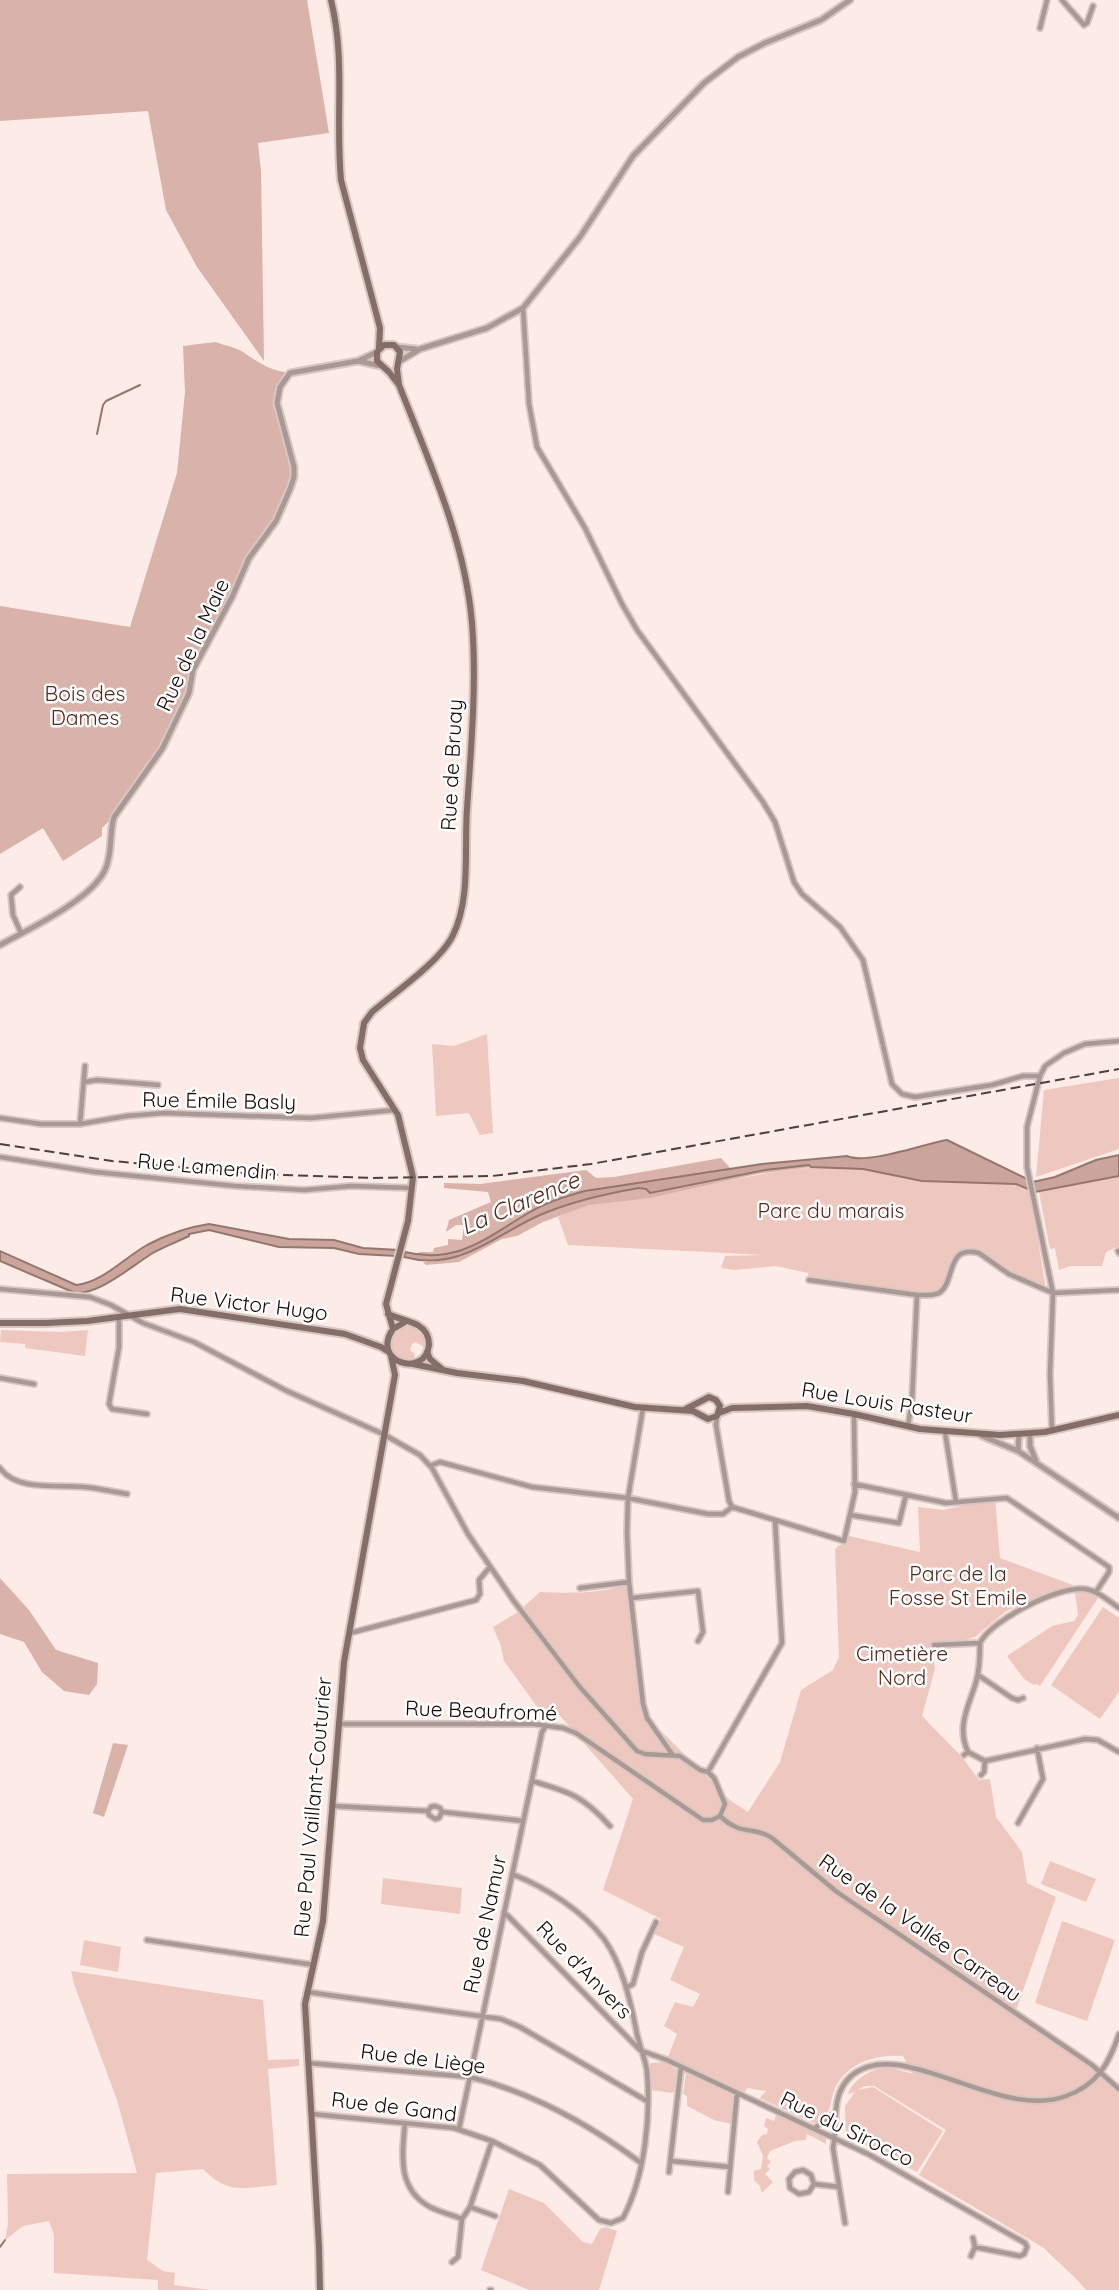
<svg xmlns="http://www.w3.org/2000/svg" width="1119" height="2290" viewBox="0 0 1119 2290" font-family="Quicksand,sans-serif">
  <rect width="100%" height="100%" fill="#fcebe7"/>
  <!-- green -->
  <path fill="#eec8bf" d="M487,1034L493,1133L480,1135L469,1113L436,1116L432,1044L454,1046Z
    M1119,1078V1149L1036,1177L1044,1090Z
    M835,1166L884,1171L922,1181L1016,1184L1030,1191L1046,1290L1026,1282L972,1251L959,1256L945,1287L933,1295L809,1280L808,1273L776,1266L734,1270L721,1268L725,1256L764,1255L568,1245L558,1217C573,1210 589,1204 605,1201C621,1199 637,1200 653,1197C713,1184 774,1168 835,1166Z
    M1119,1176V1246L1106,1252L1102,1266H1070L1059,1270L1055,1248L1050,1249L1039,1192Z
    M407,1326L417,1329L424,1337V1347L415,1342L412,1344L410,1350L415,1354L414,1358L404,1359L395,1354L391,1344L394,1334Z
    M1,1330L59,1332L88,1330L85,1356L25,1348V1344L0,1342Z
    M995,1498L1000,1558L1073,1585L1006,1611L975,1637L958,1642L931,1643L935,1669L922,1716L962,1757L979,1780L990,1779L996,1817L1022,1852L1027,1883L1056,1897L1015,2013L1096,2069L1119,2091V2290H1086C1073,2274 1058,2263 1044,2248L919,2175L946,2130L874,2086H865L857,2090L873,2087L943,2131L917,2172L846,2135L845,2106L855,2092L848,2094C852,2081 870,2069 884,2068C893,2067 905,2072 913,2074L903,2056C876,2054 848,2062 835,2088C829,2102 832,2120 813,2123L760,2098L766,2091L747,2088L745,2092L668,2057L677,2034L664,2026L675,2002L693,2007L700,1994L670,1980L684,1947L654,1934L661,1919L603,1890L633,1799L555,1710L538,1708L504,1661L501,1646L493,1627L518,1612L540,1592C569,1593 606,1595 632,1581L646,1710L650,1720L731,1801L748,1812L780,1762L801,1690L833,1670L839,1657L835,1550L838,1546L847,1543L849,1536L920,1552L918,1507L943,1510Z
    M1075,1592L1088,1593L1098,1598L1040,1686L1036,1684L1034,1685L1024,1679L1007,1656L1052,1626L1074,1621L1078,1615Z
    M1103,1607L1119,1618V1692L1100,1719L1051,1685Z
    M1050,1861L1096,1879L1086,1902L1041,1884Z
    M383,1878L462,1888L460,1914L381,1904Z
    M1062,1921L1115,1940L1087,2021L1035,2003Z
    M84,1940L121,1947L118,1972L80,1965Z
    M71,1971L263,2000L268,2060L299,2059V2066L268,2069L277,2185C243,2188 229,2195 203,2169L156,2173L147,2260L163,2271L175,2273L174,2285L210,2290H158V2280L54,2273V2235L49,2221L23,2226L5,2240L8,2224L7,2174L137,2173L117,2100L74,1984Z
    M664,2062L677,2070L674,2092L672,2093L651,2090L649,2067L651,2063Z
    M686,2073L733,2095L731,2124L714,2120L687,2106V2096L683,2094Z
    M776,2115L826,2138V2144L807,2134L806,2140L795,2141L770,2151L767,2158L771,2162L767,2166L770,2169L765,2174L773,2182L762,2193L760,2186L754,2180V2171L761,2169L763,2156L757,2142L762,2135L767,2134L768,2129L764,2126L766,2118L774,2121Z
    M509,2189L544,2203L583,2242L592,2244L600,2229L606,2227L617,2231L599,2290H529L481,2270Z"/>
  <!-- forest -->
  <path fill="#d9b2a9" d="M0,0H307L329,133L258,143L261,171L264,361L197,267L166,210L148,111L0,121Z
    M215,342C224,345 235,347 243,352C261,364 268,370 290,373L280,387L277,403L294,477L276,521L263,536L193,670C183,719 139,794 102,828V836L63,861L43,828L0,854V606L130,627L177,473L185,392L183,346Z
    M721,1158L732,1170C698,1175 664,1180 630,1185C607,1188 583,1190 561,1198C511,1216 474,1260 418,1256L419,1252H433L434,1248L448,1245V1239L462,1240L464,1225H456L446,1232L449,1220L491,1202L488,1192L444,1188V1183L480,1184L586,1170L596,1178L614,1177Z
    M809,1165L811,1167L757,1174L650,1198L589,1205L543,1222L517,1236L502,1239L459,1262L426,1265L423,1262C474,1261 497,1233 541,1215C573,1201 605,1194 639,1188L646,1189L650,1193L765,1170Z
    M0,1578L29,1610L56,1650L98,1663L97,1684L89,1695L64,1691L42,1672L24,1642L0,1634Z
    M113,1743L128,1745L104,1817L93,1813Z"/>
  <!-- water -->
  <path fill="#cba59c" stroke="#94766f" stroke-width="2" d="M947,1140L1033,1182L1055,1177L1096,1160L1119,1155V1176L1035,1192L1016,1184L922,1181L863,1169L811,1167L809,1165L765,1170L650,1193L646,1189L639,1188C604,1194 572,1201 540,1215C492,1236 460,1272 404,1257L405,1252C458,1265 487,1237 530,1212C547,1202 566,1196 585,1191L762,1164L847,1156C867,1165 923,1144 947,1140Z
    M209,1224L289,1239L334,1240L363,1248L398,1250L396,1256L359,1254L334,1248L279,1247L209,1230L189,1234V1236C177,1242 165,1246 153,1253C133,1265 99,1295 75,1293L0,1261V1251L76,1285C103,1282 124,1258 147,1245C166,1235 188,1227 209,1224Z"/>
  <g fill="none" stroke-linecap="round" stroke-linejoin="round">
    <!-- stream -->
    <path stroke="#94766f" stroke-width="2" d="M97,434L103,405L106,401L140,385
      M0,2247L5,2240"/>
    <defs>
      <path id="minor" d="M1062,0L1084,25L1087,23L1093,6
        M1040,28L1047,0
        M523,308L529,404L537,447L585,528L622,604L637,630L763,802L775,822L794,882L802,894L840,927L863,960L892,1084L902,1094L915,1097L992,1085L1023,1076H1040
        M20,887L11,895L13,915L21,933
        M85,1082L97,1080L158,1085
        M0,1118L41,1124H80L127,1116L164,1113L311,1118L395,1110
        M80,1124L85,1066
        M0,1157L95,1172L235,1186L304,1190L351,1186L412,1188
        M1118,1251L1119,1253
        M809,1280L917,1295C924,1295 933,1296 939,1293C956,1282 945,1244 979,1253L1009,1274L1053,1293L1119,1290
        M0,1289L90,1297L111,1305L143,1323L194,1342L287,1391L383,1434L420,1455L432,1468L468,1534L513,1600L579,1686L637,1751L645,1754L680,1756L700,1770L708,1772L714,1778L725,1804L720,1816
        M119,1316V1347L109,1404L112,1409L147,1414
        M0,1378L34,1384
        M643,1408L628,1498L627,1532L629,1582L643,1704L647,1718L672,1754
        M908,1426L912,1401L917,1295
        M1052,1430L1050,1374L1053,1293L1027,1167V1127L1040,1076L1045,1066L1064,1053L1085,1044L1119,1041
        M945,1432L956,1502
        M430,1466L440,1462L532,1487L628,1498L708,1514H723L732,1507
        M0,1468C17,1492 58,1484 84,1487C98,1488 113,1492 127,1494
        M854,1484L946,1503L1007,1498L1109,1567V1572L1096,1592
        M850,1515L899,1523L906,1495
        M775,1520L844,1541L855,1492L854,1414
        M580,1588L629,1582
        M632,1598L698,1591L703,1632L698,1641
        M350,1633L476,1600L480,1594L479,1580L490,1567
        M934,1645L980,1643C991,1620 1060,1585 1085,1589C1098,1591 1109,1601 1119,1608
        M978,1675L1012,1698L1018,1700L1023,1698
        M338,1724H534L563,1728L576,1733L703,1820H712L720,1816
        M968,1752C956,1726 969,1706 976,1682C980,1669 980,1655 980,1643
        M964,1755L968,1752L985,1761L984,1772L981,1775
        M985,1761L1085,1739L1098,1740L1119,1752
        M708,1772L782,1643L775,1520L732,1507L729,1501L716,1425L717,1416
        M532,1781C570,1792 583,1796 610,1826
        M333,1806L428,1811
        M428,1811L429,1815L435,1819L439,1818L442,1812
        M428,1811L431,1807L435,1806L440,1808L442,1812
        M442,1812L523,1821
        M720,1816C742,1837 753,1825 772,1838L837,1892L1092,2065L1119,2089
        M1018,1823L1043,1779L1037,1748
        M504,1912L640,2050
        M147,1940L314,1965
        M626,1988L633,1984L642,1952L656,1922
        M307,1992L501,2019L520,2027L647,2101
        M642,2051L667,2060L870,2155L1025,2243L1027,2247L1024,2254L1020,2256L975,2247L971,2256
        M308,2063L470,2077C533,2093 589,2124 641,2163
        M312,2114L454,2128L492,2141L540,2165L599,2220L611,2223L623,2218C645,2176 651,2117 647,2071C645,2057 638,2043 636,2029C630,1999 622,1964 604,1939C582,1910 545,1887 512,1874
        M405,2123C402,2155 397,2189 430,2207C440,2212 452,2215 462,2219
        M815,2128L835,2113
        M459,2129L542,1732L545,1727
        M671,2161L730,2167
        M669,2172L681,2067
        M814,2184L811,2175L803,2170L795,2172L789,2179L790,2188L799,2194L809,2192L814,2184L839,2187
        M728,2192L737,2093
        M470,2207L495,2216
        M845,2223L833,2148C838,2125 830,2096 850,2077C899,2032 998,2122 1066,2096C1097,2085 1109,2064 1119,2034
        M973,2238L975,2247
        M452,2262L458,2257L462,2219L470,2207L492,2141
        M490,2290H491"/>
      <path id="tertiary" d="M396,347L416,349
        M358,361L381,366
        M400,361L420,349L487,328L523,308L580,237L633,156L704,83L738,57L765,43L821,20L850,0
        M0,945C29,929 91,900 105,870C113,853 109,834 114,817L162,749L189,693L193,670L232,597L249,558L276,521L290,489L294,477V467L277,403L280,387L290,373L358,361L377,352
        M1030,1434V1446L1036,1461
        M982,1436L1018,1451L1119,1518
        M1018,1451L1019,1434"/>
      <path id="secondary" d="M331,0C346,61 335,118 341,180L380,328L379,348
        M388,1314C396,1318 414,1322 419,1326C426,1330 429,1337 429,1345C425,1379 370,1362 393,1329L405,1322
        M0,1323H46L87,1321L180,1309L345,1334L381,1347L389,1352
        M393,1329L386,1304L408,1221L413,1177L398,1115L363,1060L360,1048L364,1023L372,1012C394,993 441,961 453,935C471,898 464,850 467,809C471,748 477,684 472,623C465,540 429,461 399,385L389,372L377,361V352L384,345H394L400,352L397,369L399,385
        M427,1352L430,1359L442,1369
        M413,1364L457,1373L523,1381L635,1407L693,1411L708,1419L717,1416L720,1406L716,1400L709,1397L684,1410
        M719,1413L732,1408L807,1406L854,1414L920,1429L1000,1435L1045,1432L1119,1415
        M320,2290L319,2247L305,2004L323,1921L344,1662L395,1375L391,1356"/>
    </defs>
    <!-- minor casing -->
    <use href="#minor" stroke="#d7c7c3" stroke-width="8"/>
    <!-- tertiary casing -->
    <use href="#tertiary" stroke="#d7c7c3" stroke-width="9"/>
    <!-- secondary casing -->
    <use href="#secondary" stroke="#d7c7c3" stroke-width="10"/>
    <!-- minor -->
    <use href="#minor" stroke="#a99894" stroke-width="4.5"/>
    <!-- tertiary -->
    <use href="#tertiary" stroke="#a99894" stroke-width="5"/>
    <!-- secondary -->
    <use href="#secondary" stroke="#866e68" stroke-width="6"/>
    <!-- rail -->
    <path stroke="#4d3f3c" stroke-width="2" stroke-dasharray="10 5" stroke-linecap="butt" d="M0,1144L112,1161L255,1174L372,1178L492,1176L591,1164L1119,1069"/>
  </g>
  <g text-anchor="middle" stroke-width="5" stroke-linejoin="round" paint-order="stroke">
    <!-- street labels -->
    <g font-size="21" fill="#150806" stroke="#fff">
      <text transform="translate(193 645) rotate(-65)" y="7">Rue de la Maie</text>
      <text transform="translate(452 765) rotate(-87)" y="7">Rue de Bruay</text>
      <text transform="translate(219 1101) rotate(1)" y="7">Rue Émile Basly</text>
      <text transform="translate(207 1167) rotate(5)" y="7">Rue Lamendin</text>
      <text transform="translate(249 1304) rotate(7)" y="7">Rue Victor Hugo</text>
      <text transform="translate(887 1403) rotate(9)" y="7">Rue Louis Pasteur</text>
      <text transform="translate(481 1711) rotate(2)" y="7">Rue Beaufromé</text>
      <text transform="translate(313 1807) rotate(-85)" y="7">Rue Paul Vaillant-Couturier</text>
      <text transform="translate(485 1924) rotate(-78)" y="7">Rue de Namur</text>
      <text transform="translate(920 1928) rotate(35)" y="7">Rue de la Vallée Carreau</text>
      <text transform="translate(584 1970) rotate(46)" y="7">Rue d'Anvers</text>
      <text transform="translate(423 2059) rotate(7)" y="7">Rue de Liège</text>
      <text transform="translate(394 2107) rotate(7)" y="7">Rue de Gand</text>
      <text transform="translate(847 2129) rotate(26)" y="7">Rue du Sirocco</text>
    </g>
    <!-- park labels -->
    <g font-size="21" fill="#59261b" stroke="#fff">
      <text x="85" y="701">Bois des<tspan x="85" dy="24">Dames</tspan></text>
      <text x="831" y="1218">Parc du marais</text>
      <text x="958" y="1581">Parc de la<tspan x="958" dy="24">Fosse St Emile</tspan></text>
      <text x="902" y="1661">Cimetière<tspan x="902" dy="24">Nord</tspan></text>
    </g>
    <!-- water labels -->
    <g font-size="23" font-style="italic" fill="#59261b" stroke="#fff">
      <text transform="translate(520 1203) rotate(-23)" y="8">La Clarence</text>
    </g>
  </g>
</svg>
